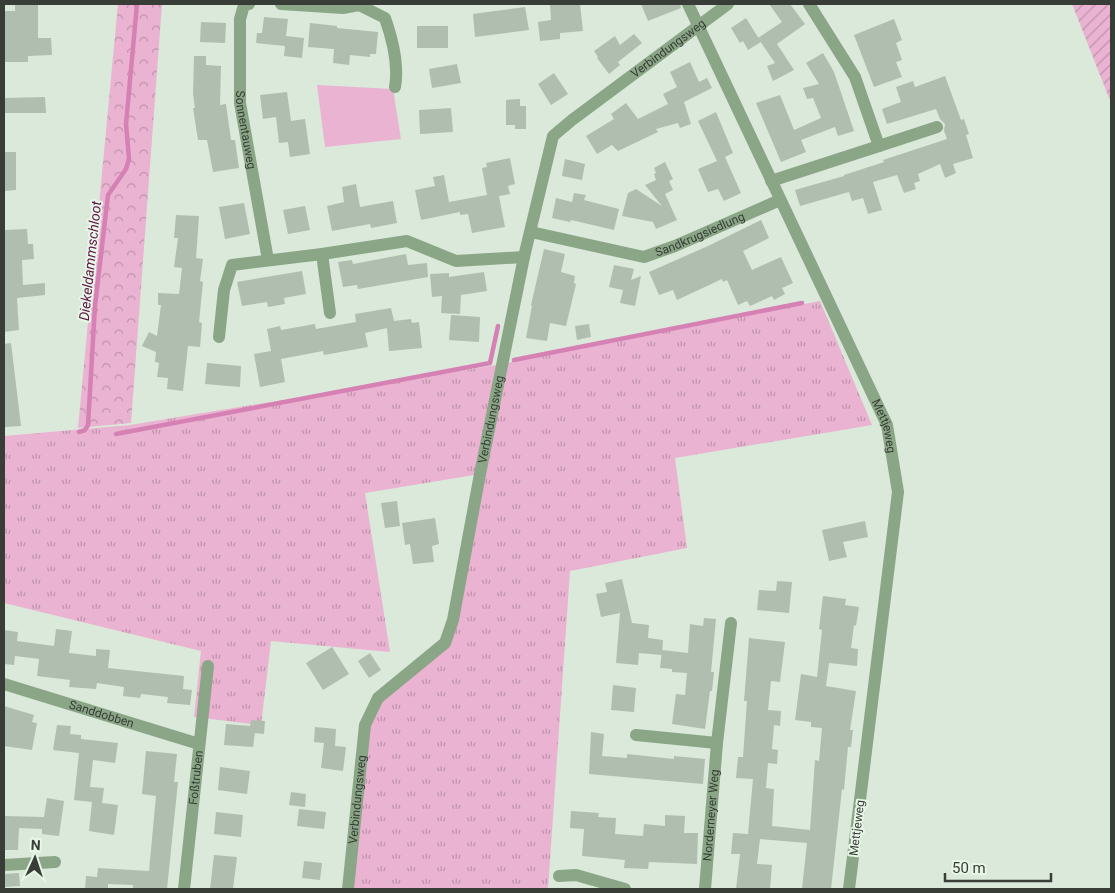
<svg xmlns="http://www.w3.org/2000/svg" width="1115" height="893" viewBox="0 0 1115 893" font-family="Roboto,sans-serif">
  <defs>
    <pattern id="grass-tufts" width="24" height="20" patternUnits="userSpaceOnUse" patternTransform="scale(1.25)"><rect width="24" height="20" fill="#eab3d2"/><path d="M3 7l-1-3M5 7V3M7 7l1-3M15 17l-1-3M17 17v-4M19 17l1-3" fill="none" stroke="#bf93ab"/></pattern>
    <pattern id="forest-crowns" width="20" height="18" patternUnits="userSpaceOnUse" patternTransform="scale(1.25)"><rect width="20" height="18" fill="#eab3d2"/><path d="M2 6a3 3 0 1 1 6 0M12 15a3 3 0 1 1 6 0" fill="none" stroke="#bf93ab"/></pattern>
    <pattern id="garden-furrows" width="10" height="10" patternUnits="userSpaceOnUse" patternTransform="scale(1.25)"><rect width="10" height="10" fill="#eab3d2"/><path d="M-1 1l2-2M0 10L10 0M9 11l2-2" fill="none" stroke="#bf93ab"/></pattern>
  </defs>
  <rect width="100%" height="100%" fill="#dae9d9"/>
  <!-- grass -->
  <path fill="url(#grass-tufts)" d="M820,301L872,425L675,458L687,548L570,571L548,889H349L365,725L378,698L445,643L480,474L365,493L390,652L271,641L261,725L194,717L201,651L4,603V436L130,425L502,364Z"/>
  <!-- forest -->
  <path fill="url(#forest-crowns)" d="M118,4H162L131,423L78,428Z"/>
  <!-- park -->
  <path fill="#eab3d2" d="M317,85L393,89L401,139L325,147Z"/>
  <!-- garden -->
  <path fill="url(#garden-furrows)" d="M1072,4H1111V103Z"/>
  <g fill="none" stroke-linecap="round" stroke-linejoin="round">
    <!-- stream -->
    <path stroke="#d681b4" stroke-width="4.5" d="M514,360L802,303
      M79,432L85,430L88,425L95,306L108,195L126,169L129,159L126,124L137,4
      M116,434L490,363L498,326"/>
  </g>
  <!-- building -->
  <path fill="#b0beaf" d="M15,4H38V38H51L52,55L28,56V62H4V11H15Z
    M550,4H580L583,31L560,33V39L540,41L538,22L551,20Z
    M641,4H680L681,8L648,21Z
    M769,4H790L805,24L777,44L794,70L773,81L767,66L775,63L758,38L782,22Z
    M525,7L529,30L475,37L473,14Z
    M264,17L288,19L286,36L304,38L302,58L284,56L285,46L256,43L257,33H262Z
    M746,18L761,42L748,50L743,41L740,43L731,28Z
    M894,19L902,40L896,43L902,60L896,62L902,77L874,87L854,35Z
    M201,22L226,23L225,43L200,42Z
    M310,23L337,26V28L378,32L376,54H370V57L350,55L349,65L333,63L334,49L308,47Z
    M417,26H448V48H417Z
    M634,34L642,43L618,62L620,65L609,74L597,58L598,57L594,51L615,36L620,45Z
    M823,53L834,72L854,131L838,136L835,127L801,140L806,152L781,162L756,103L780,95L794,130L821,118L813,98L807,99L803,88L819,84L806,63Z
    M194,56H206V65L221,66L220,105L226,104L231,140H235L239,168L213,172L207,140H198L193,108H195L193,94Z
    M690,62L699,82L707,78L712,88L684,102L691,124L680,128L678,123L656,129L658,132L618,151L612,145L597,154L586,136L614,119L611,114L626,103L638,119L668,104L663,94L677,87L670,72Z
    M457,64L461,83L432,88L429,69Z
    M554,73L568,94L551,105L538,84Z
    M945,76L961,120L964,119L969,134L966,135L973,158L953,164L956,173L945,178L940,164L918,174L920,181L914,183L916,189L904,193L897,175L873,182L882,210L868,214L863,198L852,201L849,192L800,206L795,190L844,176V175L884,162L883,160L947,139L944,131L945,124L940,119L936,109L887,124L882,109L901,102L896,87L913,81L915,87Z
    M287,92L291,121L305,119L310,154L290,157L288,142L279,143L276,117L263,119L260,95Z
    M45,97L46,113H4V98Z
    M520,99V106H526V129H515V125H506V100Z
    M451,108L453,132L420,134L419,110Z
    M716,112L733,153L725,157L741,193L724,201L718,189L708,192L698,169L717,161L698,121Z
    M4,152H16V190L4,191Z
    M510,158L515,184L508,186L510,194L499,196L505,227L472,233L468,214L460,215V212L421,220L415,190L435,186L433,177L444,175L449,202L487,195L482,168L487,167L486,163Z
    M565,159L585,164L582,180L562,176Z
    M665,162L673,179L669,181L673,190L665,194L677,220L656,229L653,222L622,216L628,193L636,189L662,206L645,185L656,180L654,174L656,173L654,168Z
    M356,184L360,207L393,201L397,223L371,228L370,224L332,231L327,206L344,202L342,187Z
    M574,193L586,195L584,200L619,209L614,230L571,220L570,222L552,218L556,198L572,202Z
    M244,203L250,234L225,239L219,207Z
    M305,206L310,230L288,234L283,210Z
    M176,215L199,216L196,258L203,259L200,281L203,282L199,322L202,323L200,347L188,346L183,391L167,389L168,378L157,377L159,363L155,362L156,352L142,346L149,332L157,336L161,305H158V293L179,294L182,268L174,267L178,238H174Z
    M761,220L769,238L743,251L752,270L781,257L793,283L782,288L785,294L774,300L772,296L750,306L747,301L738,305L727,280L723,282L722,279L677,300L673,290L659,295L649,272L708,246Z
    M27,229L28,244H33L34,259L22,260L23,285L45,283V295L17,298L19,330L4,332V230Z
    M544,249L565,254L561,272L575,276L574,283L576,284L566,326L550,323L547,341L526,338L532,306L531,305Z
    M406,254L408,265L427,263L428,277L358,289L357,285L343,287L338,262L352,260L353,264Z
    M614,265L634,269L631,280L641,276L635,306L620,303L623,290L609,287Z
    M302,271L306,294L284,298L285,304L268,307L267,302L242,306L237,282Z
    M484,272L487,291L461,295L460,314L441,313L442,296L432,297L430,274L449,273V277Z
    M391,308L394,321L411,319L412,323L419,322L422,348L389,351L387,328L365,333L368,347L324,355L323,351L281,359L285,382L260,387L254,354L271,351L267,329L280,326L281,330L315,324L316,329L356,322L355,314Z
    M451,315L480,317L479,342L449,340Z
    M589,324L591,337L577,340L575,326Z
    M11,343L21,426L4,427V344Z
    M207,363L241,366L240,387L205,384Z
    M397,501L400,526L385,528L381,503Z
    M435,518L439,544L432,546L434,562L413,564L410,544L405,545L402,523Z
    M865,521L868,537L843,542L847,557L829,561L822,530Z
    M622,579L632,623L649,625L648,638L663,640L662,655L639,653L638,665L616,663L620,613L601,617L596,594L607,592L605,583Z
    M777,581L792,582L789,613L757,610L759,590L776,591Z
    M823,596L846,599L845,605L859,607L856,626L854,625L851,648L858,649L857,666L829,663L826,686L856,691L850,730H853L851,747H848L844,790L842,789L831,889H802L807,843L760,839L757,864L772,865L770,889H736L740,854H731L733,833L748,834L753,779L736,778L738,757H743L747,701H744L749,638L785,642L780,682L771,681L768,710L781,711L780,726L774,725L772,749L778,750L777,764L768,763L766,788L774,789L772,826L810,830L815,760L819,761L822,728L811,727V722L795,720L801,674L817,677L822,630L819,629Z
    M704,618L716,619L711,672H714L712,691H710L705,729L672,724L676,694L685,695L687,673L672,672V669L660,668L662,650L688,653L690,624L703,626Z
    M56,629L72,631L69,653L96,656V649L110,650L108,668L184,676L183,689L192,690L190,705L167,703L168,697L141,694L140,698L123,696L124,687L97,683L96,689L69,687L70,680L37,676L39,659L15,656L14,665L4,664V630L18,632L17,641L54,646Z
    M332,647L349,674L323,690L306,663Z
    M370,653L381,670L369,678L358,661Z
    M613,685L636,688L634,712L611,710Z
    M4,706L34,715L32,722L37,723L32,750L4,746Z
    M251,720L265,721L264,734L255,733L253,747L224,745L226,724L250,726Z
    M57,725L71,726L70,734L81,735V739L118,743L115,763L93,760L90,787L104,788L102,803L118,805L114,835L89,831L92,802L74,800L79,753L53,750Z
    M315,727L336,729L335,746L346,747L343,771L321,768L324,743L314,742Z
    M591,732L604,734L602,756L627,758V754L674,759V756L705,759L703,784L589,774Z
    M146,751L177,754L174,782H178L167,889H133V885L108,884V889H85L86,876L97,877L98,868L149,871L156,796L142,794Z
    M220,767L250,771L247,794L218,790Z
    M291,792L306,794L305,807L289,805Z
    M47,798L64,801L59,836L42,834V829L19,828L18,850H4V816L44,817Z
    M299,809L326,812L324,829L297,826Z
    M571,811L599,813L598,817L616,818L615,834L643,836L644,824L665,826V815L685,816L684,833H698L697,864L649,862L648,869L624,868L625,860L582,856L584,829L570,828Z
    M216,812L243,815L241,837L214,834Z
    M214,855L237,857L233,889H210Z
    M304,861L322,863L320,880L302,878Z
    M19,873L20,886L4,887V874Z"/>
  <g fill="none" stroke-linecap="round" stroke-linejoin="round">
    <!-- minor -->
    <g stroke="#8aa687" stroke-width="12">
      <path id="s1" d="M249,4L244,5L240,19V103L268,260"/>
      <path d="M281,4L343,8L359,5L385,18C392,38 399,65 395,87"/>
      <path id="s2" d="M688,4L887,425L898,492L849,889"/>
      <path d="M879,146L937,127"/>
      <path d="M771,181L879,146L855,77L809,4"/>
      <path id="s3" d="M531,232L644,257L675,246L780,200"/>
      <path d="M322,254L330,313"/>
      <path d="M219,337L224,290L232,265L322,254L407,241L456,261L524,257"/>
      <path id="s4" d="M4,684L199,744"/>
      <path d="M636,735L717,743"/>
      <path d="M4,865L55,862"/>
      <path d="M559,876L576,875L625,889"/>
      <path id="s5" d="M184,889L208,666"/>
      <path id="s6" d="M348,889L365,725L378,698L445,643L453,620L480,474L524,257L553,136L572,120L728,4"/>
      <path id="s7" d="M705,889L717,743L731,623"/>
    </g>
  </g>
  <g text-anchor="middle" stroke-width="4" stroke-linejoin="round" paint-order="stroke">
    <!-- street labels -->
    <g font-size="12" fill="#383e37" stroke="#e7f6e6">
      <text dy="4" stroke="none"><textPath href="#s6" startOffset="945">Verbindungsweg</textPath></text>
      <text dy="4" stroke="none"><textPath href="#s1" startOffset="131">Sonnentauweg</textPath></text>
      <text dy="4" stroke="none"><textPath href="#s3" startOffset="176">Sandkrugsiedlung</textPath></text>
      <text dy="4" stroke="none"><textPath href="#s6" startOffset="510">Verbindungsweg</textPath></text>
      <text dy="4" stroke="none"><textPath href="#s2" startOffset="466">Mettjeweg</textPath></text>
      <text dy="4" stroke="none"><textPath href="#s4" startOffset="102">Sanddobben</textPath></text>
      <text dy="4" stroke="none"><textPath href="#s5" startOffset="112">Foßtruben</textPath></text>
      <text dy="4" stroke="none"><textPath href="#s6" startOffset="90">Verbindungsweg</textPath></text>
      <text dy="4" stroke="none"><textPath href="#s7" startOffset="74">Norderneyer Weg</textPath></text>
      <text transform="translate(857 828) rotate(-83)" y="4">Mettjeweg</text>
    </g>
    <!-- water labels -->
    <g font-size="14" font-style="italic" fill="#601448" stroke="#e7f6e6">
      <text transform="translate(90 261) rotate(-84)" y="5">Diekeldammschloot</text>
    </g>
  </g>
  <!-- border -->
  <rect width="1115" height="893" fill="none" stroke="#383e37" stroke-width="10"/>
  <!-- north arrow -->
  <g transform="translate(35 858) rotate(3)" stroke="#e7f6e6" stroke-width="4" paint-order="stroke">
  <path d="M0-4L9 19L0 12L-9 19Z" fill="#383e37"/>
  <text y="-8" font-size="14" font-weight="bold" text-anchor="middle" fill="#383e37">N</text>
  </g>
  <!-- scale -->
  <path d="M945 873v8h106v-8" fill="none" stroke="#383e37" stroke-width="2.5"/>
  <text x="952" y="873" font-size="15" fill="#383e37" stroke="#e7f6e6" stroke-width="4" paint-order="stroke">50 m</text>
</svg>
